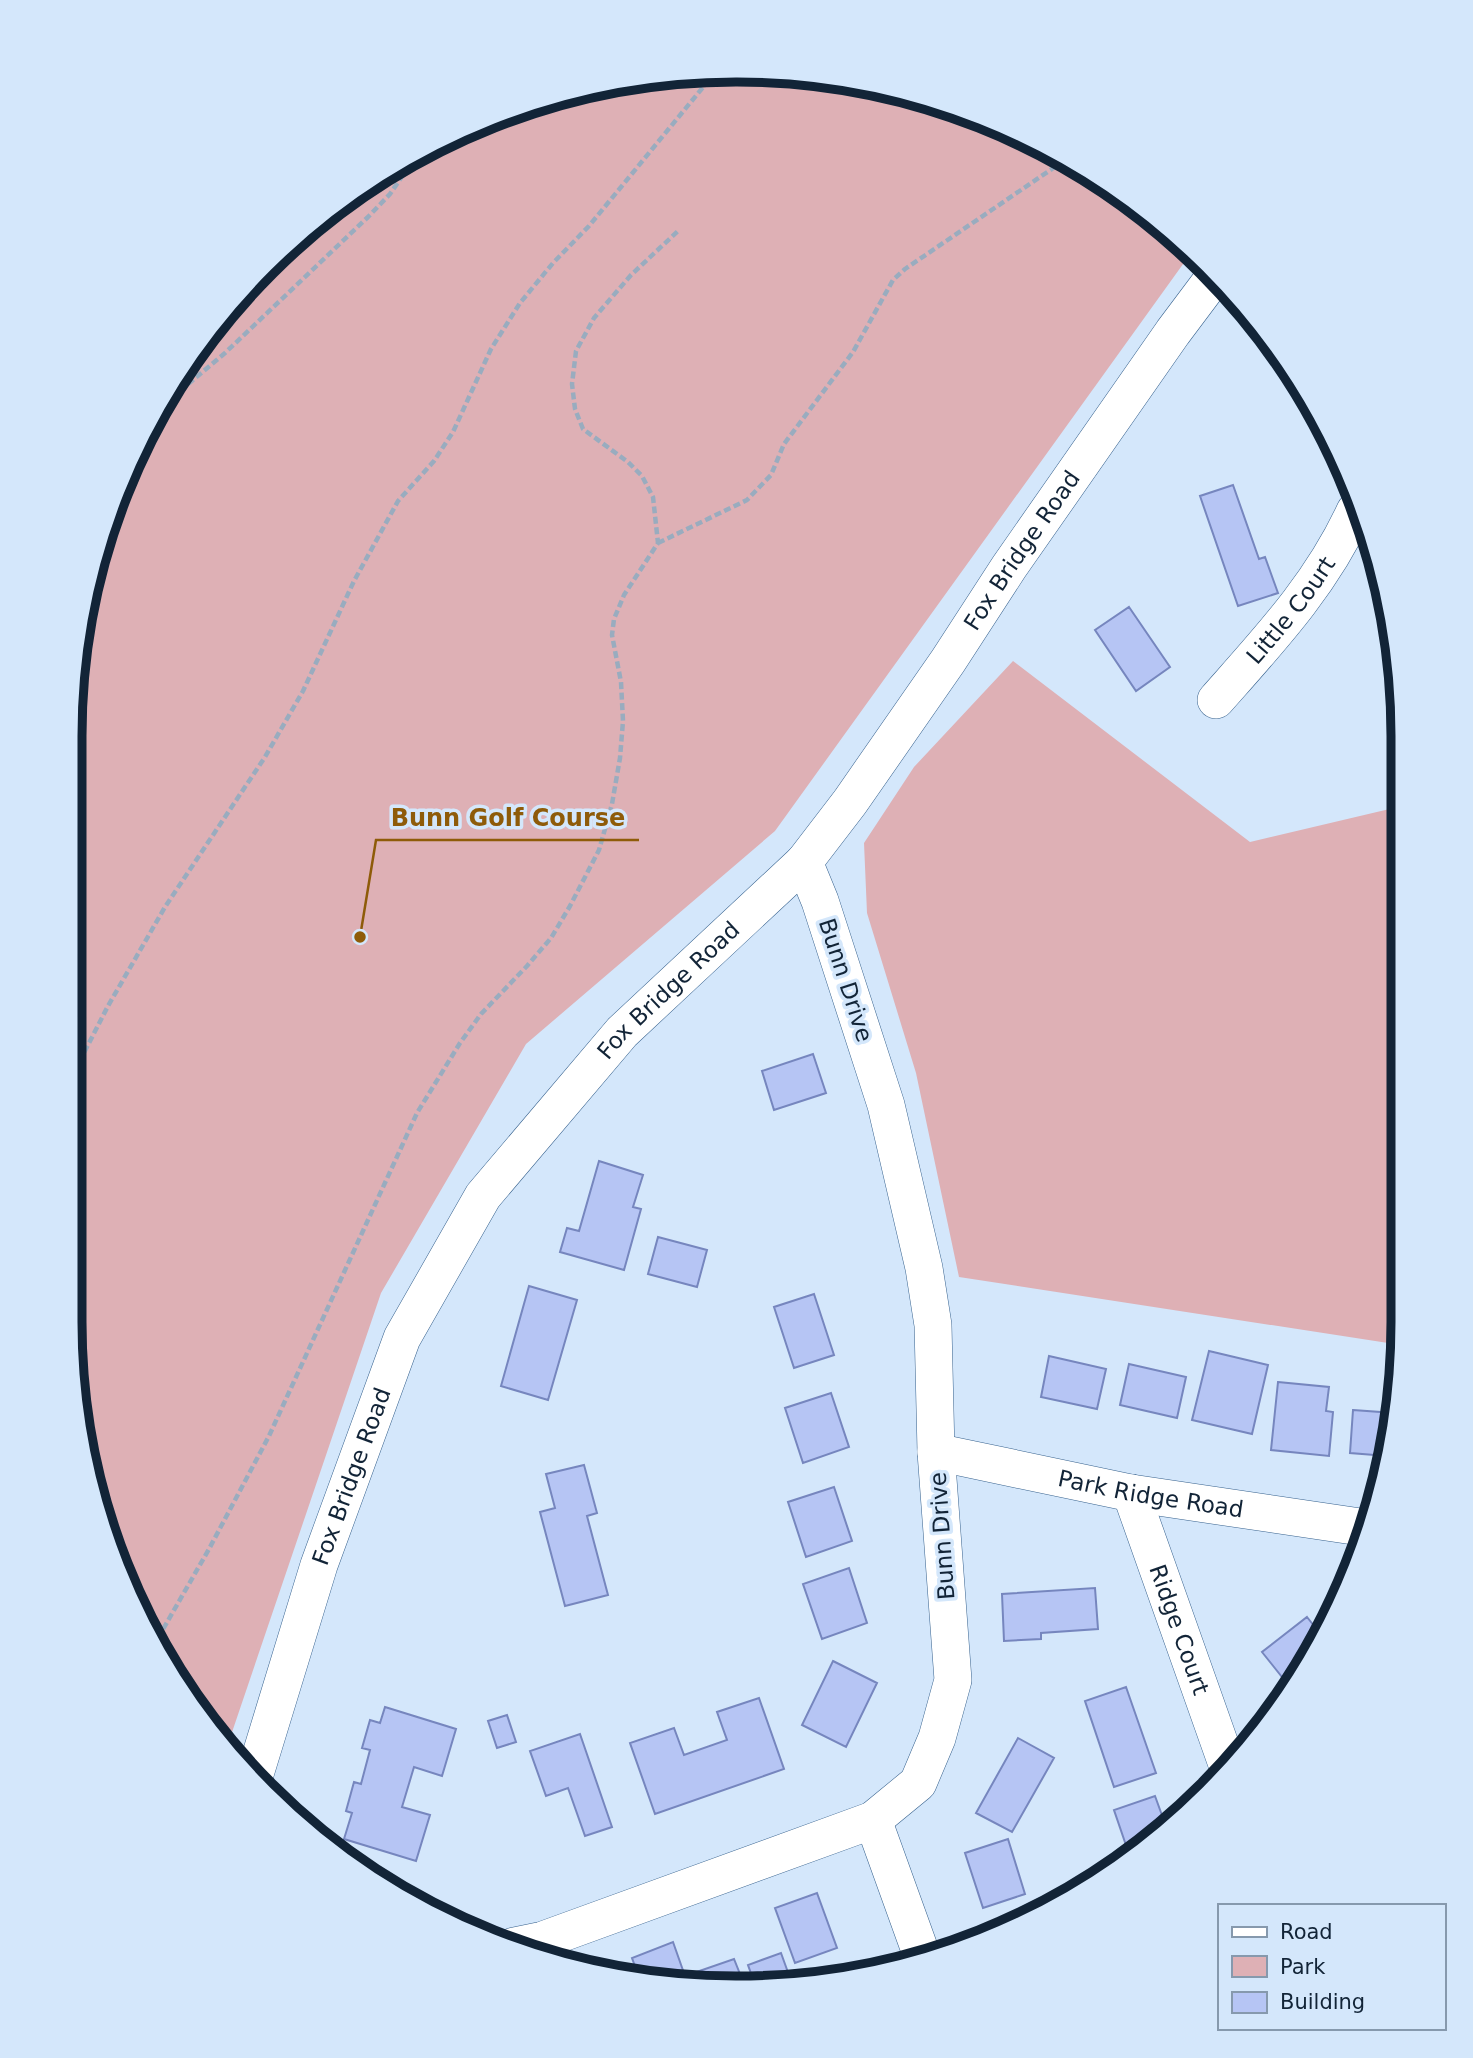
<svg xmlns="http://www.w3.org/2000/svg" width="1473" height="2058" viewBox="0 0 1473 2058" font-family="'DejaVu Sans',sans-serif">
  <rect width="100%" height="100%" fill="#d4e7fb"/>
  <!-- green -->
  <path fill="#deb0b5" d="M780,71L909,93L1031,139L1142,207L1191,253L775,831L526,1044L381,1293L228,1744L182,1691L93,1494L70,1322V736L83,606L159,404L297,236L403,160L522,106L649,76Z
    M1013,661L1250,842L1398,807L1401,1345L959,1277L916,1073L867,913L864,843L914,767Z"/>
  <!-- building -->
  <path fill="#b6c5f4" stroke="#7686be" stroke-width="2" d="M1233,485L1259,559L1265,557L1278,593L1238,606L1200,496Z
    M1129,607L1170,667L1136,691L1095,630Z
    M813,1054L826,1093L774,1110L762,1071Z
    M599,1161L643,1175L633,1207L641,1209L624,1270L560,1252L567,1228L579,1231Z
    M658,1237L707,1250L697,1287L648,1274Z
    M529,1286L577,1300L548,1400L501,1386Z
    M814,1294L834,1355L794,1368L774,1307Z
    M1209,1351L1268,1365L1252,1434L1192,1420Z
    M1049,1356L1106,1369L1097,1409L1041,1397Z
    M1129,1364L1186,1377L1177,1418L1120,1405Z
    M1278,1382L1329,1387L1326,1411L1333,1412L1329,1456L1271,1450Z
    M831,1393L849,1447L803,1463L785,1408Z
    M1353,1410L1394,1413L1387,1456L1350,1453Z
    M584,1465L597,1513L587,1516L608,1595L565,1606L540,1512L555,1508L546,1474Z
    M834,1487L852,1541L806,1557L788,1502Z
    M849,1568L867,1623L822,1639L803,1584Z
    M1095,1588L1098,1629L1041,1633V1639L1004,1641L1002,1594Z
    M1307,1617L1322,1636L1290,1687L1262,1652Z
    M833,1661L877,1683L846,1747L802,1725Z
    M1126,1687L1156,1773L1114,1787L1085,1701Z
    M759,1698L784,1769L655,1814L630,1743L674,1728L684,1755L727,1740L717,1712Z
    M385,1707L456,1729L442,1776L414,1767L402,1807L430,1815L416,1861L344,1839L352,1813L346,1811L354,1782L361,1784L370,1750L362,1748L370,1720L380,1723Z
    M507,1715L516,1742L497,1748L488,1721Z
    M580,1734L612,1827L585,1836L568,1788L546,1796L530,1751Z
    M1018,1738L1054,1758L1012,1832L976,1813Z
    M1155,1796L1167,1829L1129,1854L1114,1810Z
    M1008,1839L1025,1894L983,1908L965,1853Z
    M817,1893L837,1948L795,1963L775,1908Z
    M1038,1913L1031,1919L997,1931L996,1927Z
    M673,1942L685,1976L734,1959L742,1979L650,1982L640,1980L632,1958Z
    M781,1953L790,1978L753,1979L748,1965Z"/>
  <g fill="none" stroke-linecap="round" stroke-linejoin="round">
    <defs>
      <g id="minor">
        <path id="s1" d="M1216,700C1269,640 1321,585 1355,511"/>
        <path id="s2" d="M936,1452L1131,1493L1367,1528"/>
        <path id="s3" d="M1131,1493L1228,1767"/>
        <path id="s4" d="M255,1774L319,1565L402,1338L483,1196L622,1032L804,862L850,802L948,661L1009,567L1173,332L1215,276"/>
        <path d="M873,1820L922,1956"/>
        <path d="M514,1946L543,1940L873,1820L918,1783L937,1738L953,1680L936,1452L933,1325L924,1268L886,1105L820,901L804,862"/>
      </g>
    </defs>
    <!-- minor casing -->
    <use href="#minor" stroke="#37628e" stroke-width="38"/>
    <!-- path -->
    <path stroke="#99acbf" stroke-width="4.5" stroke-dasharray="7 3.5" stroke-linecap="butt" d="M156,411L225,353L368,217L390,194L418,153
      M658,543L747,500L771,475L784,444L853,352L893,280L905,269L1065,160
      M70,1080L108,1006L165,907L265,757L303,691L354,581L398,501L434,461L453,432L491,349L520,303L553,263L589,226L704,86L720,73
      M158,1638L209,1549L269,1436L417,1113L460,1043L481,1014L527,966L551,938L570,906L599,850L612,804L620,758L623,721L621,682L612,635L614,619L624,595L658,543L653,497L642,476L628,462L583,429L575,409L572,384L576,351L594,318L631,275L678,231"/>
    <!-- minor -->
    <use href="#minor" stroke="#fff" stroke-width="37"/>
  </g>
  <g text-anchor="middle" stroke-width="7" stroke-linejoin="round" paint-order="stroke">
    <!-- street labels -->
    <g font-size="23" fill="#122437" stroke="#d4e7fb">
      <text dy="8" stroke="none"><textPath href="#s4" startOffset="1468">Fox Bridge Road</textPath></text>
      <text dy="8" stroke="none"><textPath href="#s1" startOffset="117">Little Court</textPath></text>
      <text transform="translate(846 980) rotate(72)" y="8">Bunn Drive</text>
      <text dy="8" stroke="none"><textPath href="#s4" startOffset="901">Fox Bridge Road</textPath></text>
      <text dy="8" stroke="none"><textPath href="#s4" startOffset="313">Fox Bridge Road</textPath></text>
      <text dy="8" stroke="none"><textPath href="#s2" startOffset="219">Park Ridge Road</textPath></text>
      <text transform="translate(942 1536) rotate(-94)" y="8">Bunn Drive</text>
      <text dy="8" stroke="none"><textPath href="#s3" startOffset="145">Ridge Court</textPath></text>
    </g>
  </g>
  <!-- crop -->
  <path d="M0 0H1473V2058H0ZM736 82H737A654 654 0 0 1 1391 736V1322A654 654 0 0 1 737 1976H736A654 654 0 0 1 82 1322V736A654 654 0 0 1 736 82Z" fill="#d4e7fb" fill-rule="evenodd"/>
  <path fill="none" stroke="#122437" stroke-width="9" d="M736 82H737A654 654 0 0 1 1391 736V1322A654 654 0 0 1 737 1976H736A654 654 0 0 1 82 1322V736A654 654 0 0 1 736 82Z"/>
  <!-- callouts -->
  <path fill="none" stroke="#8e5b09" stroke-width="2.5" d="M360 937L376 840H639"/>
  <circle fill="#8e5b09" stroke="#d4e7fb" stroke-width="2.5" cx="360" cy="937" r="7"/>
  <g font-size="24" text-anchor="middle" font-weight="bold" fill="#8e5b09" stroke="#d4e7fb" stroke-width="7" stroke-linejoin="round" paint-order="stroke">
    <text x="508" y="826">Bunn Golf Course</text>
  </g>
  <!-- legend -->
  <rect x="1218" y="1904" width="228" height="126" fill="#d4e7fb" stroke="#8699ad" stroke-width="2"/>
  <rect x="1232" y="1927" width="35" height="10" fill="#ffffff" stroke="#8699ad" stroke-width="2"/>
  <text x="1280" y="1939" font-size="21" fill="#122437">Road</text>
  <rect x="1232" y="1956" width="35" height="21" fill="#deb0b5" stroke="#8699ad" stroke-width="2"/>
  <text x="1280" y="1974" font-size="21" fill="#122437">Park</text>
  <rect x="1232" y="1992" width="35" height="21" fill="#b6c5f4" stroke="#8699ad" stroke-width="2"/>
  <text x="1280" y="2009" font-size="21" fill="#122437">Building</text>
</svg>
